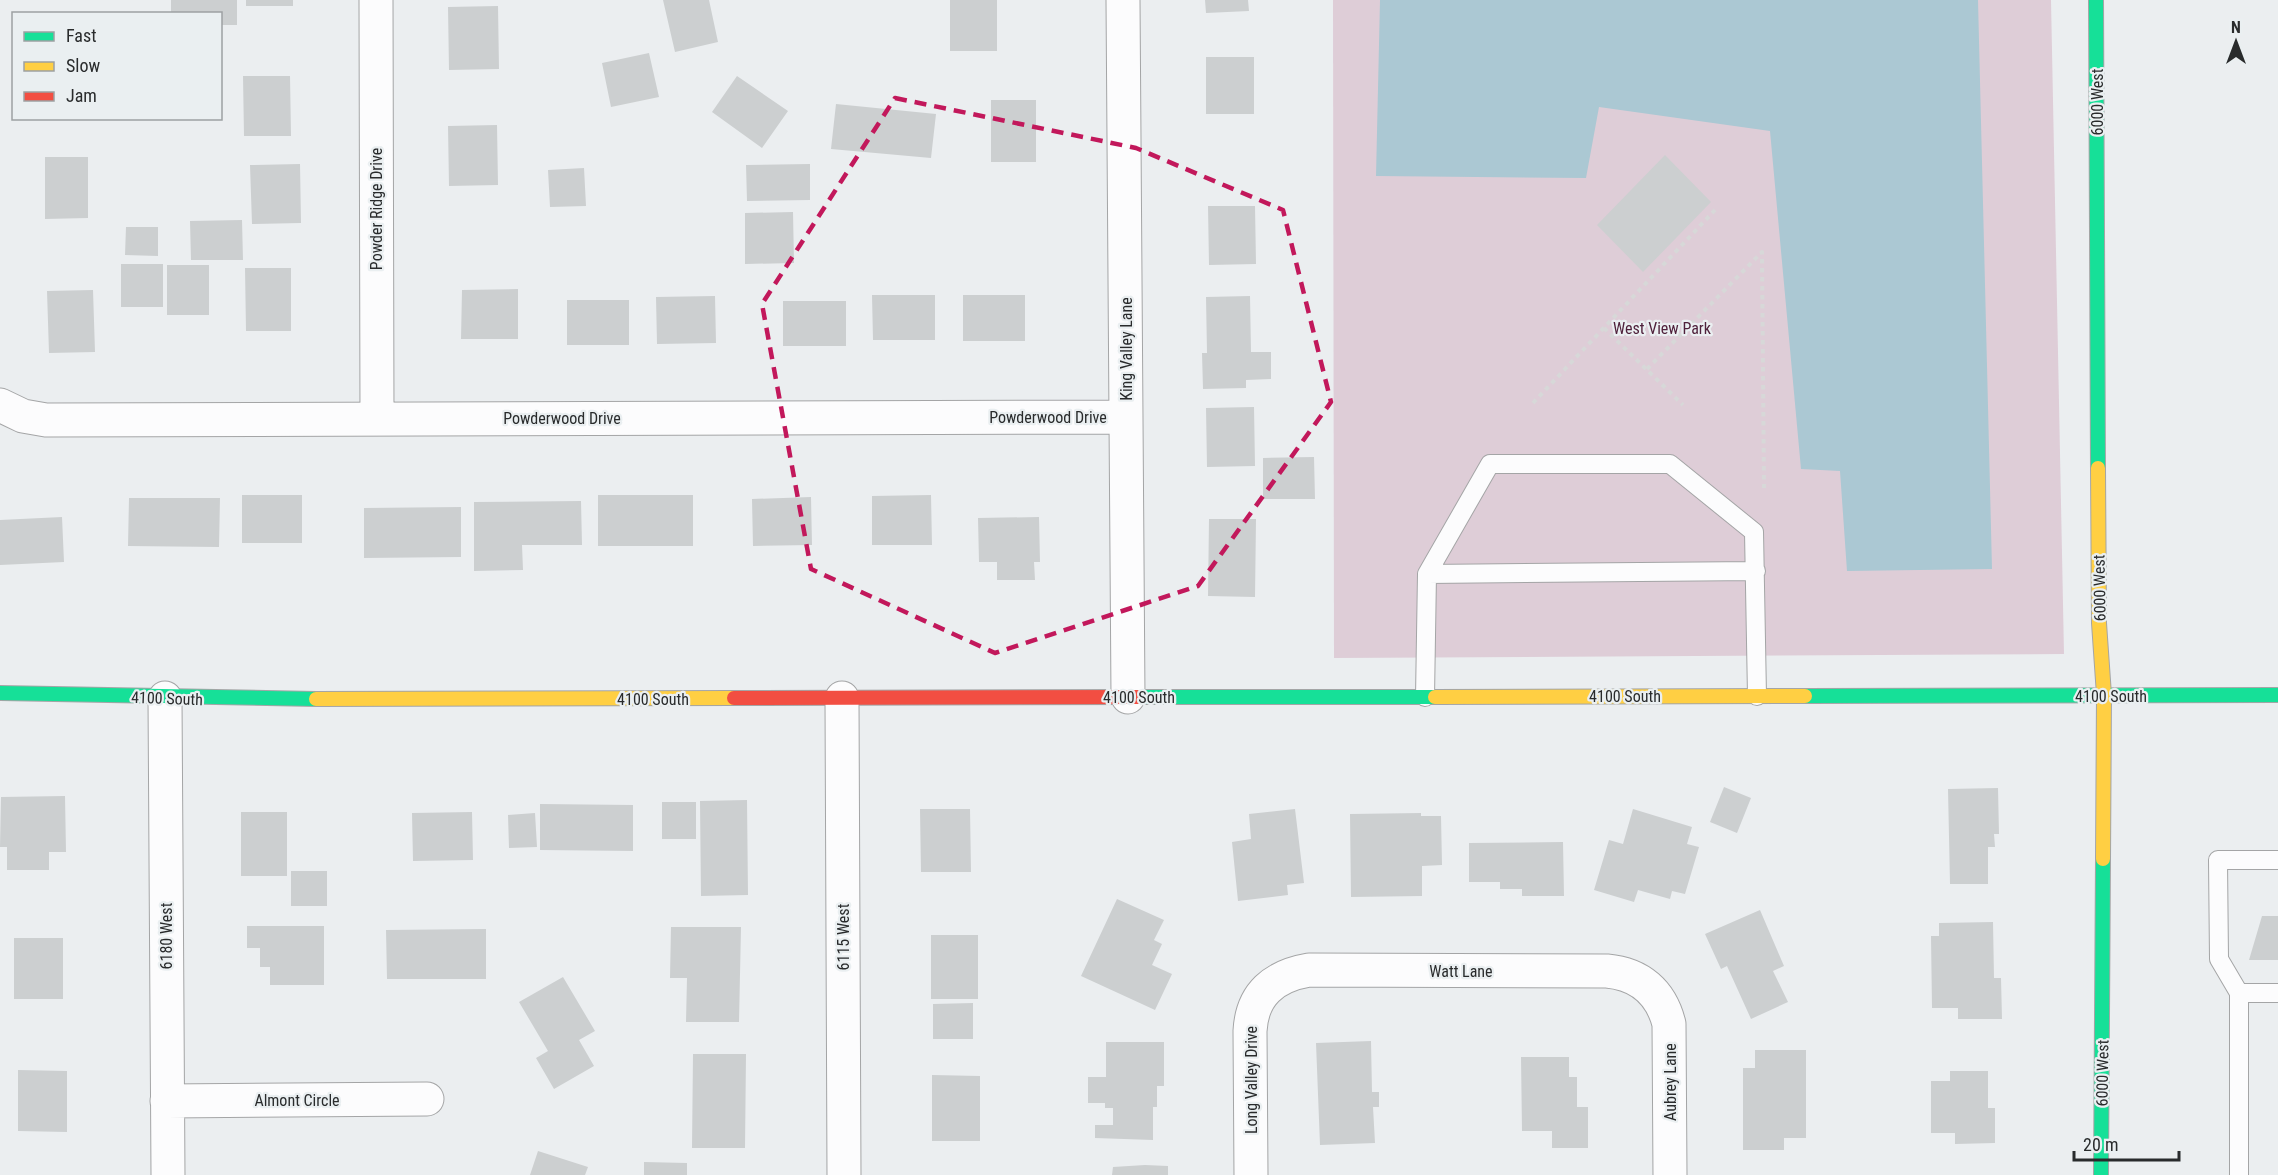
<svg xmlns="http://www.w3.org/2000/svg" width="2278" height="1175" viewBox="0 0 2278 1175" font-family="'Roboto Condensed',sans-serif">
  <rect width="100%" height="100%" fill="#ebeef0"/>
  <!-- green -->
  <path fill="#decdd7" d="M1333,0H2051L2064,654L1334,658Z"/>
  <!-- water -->
  <path fill="#abc8d3" d="M1380,0H1978L1992,569L1847,571L1840,471L1801,469L1770,131L1599,107L1586,178L1376,176Z"/>
  <!-- building -->
  <path fill="#cccfd0" d="M171,0H237V25H220V14H171Z
    M246,0H293V6H246Z
    M663,0H709L718,42L675,52Z
    M950,0H997V51H950Z
    M1205,0H1248L1249,11L1206,13Z
    M498,6L499,69L449,70L448,7Z
    M649,53L659,97L611,107L602,63Z
    M1206,57H1254V114H1206Z
    M243,76H290L291,136H244Z
    M737,76L788,111L762,148L712,112Z
    M991,100H1036V162H991Z
    M836,104L936,114L931,158L831,149Z
    M497,125L498,185L449,186L448,126Z
    M1665,155L1711,202L1643,272L1597,225Z
    M45,157H88V218L45,219Z
    M300,164L301,223L252,224L250,165Z
    M810,164V200L747,201L746,165Z
    M584,168L586,206L550,207L548,170Z
    M1208,206H1255L1256,264L1209,265Z
    M793,212L794,263L745,264V213Z
    M242,220L243,260H191L190,221Z
    M126,227H158V256L125,255Z
    M121,264H163V307H121Z
    M167,265H209V315H167Z
    M245,268H291V331H246Z
    M518,289V339H461L462,290Z
    M93,290L95,352L49,353L47,291Z
    M872,295H935V340H873Z
    M963,295H1025V341H963Z
    M715,296L716,343L657,344L656,297Z
    M1250,296L1251,352H1271V379L1246,380V388L1203,389L1202,353H1207L1206,297Z
    M567,300H629V345H567Z
    M783,301H846V346H783Z
    M1254,407L1255,466L1207,467L1206,408Z
    M1314,457L1315,499H1263V458Z
    M242,495H302V543H242Z
    M598,495H693V546H598Z
    M931,495L932,545H872V496Z
    M811,497L812,545L753,546L752,499Z
    M129,498H220L219,547L128,546Z
    M581,501L582,545H522L523,570L474,571V502Z
    M461,507V557L364,558V508Z
    M62,517L64,562L0,565V520Z
    M1039,517L1040,562H1034L1035,580H997V562H979L978,518Z
    M1209,519H1256L1255,597L1208,596Z
    M1724,787L1751,798L1737,833L1710,822Z
    M1998,788L1999,834H1994L1995,847H1988V884H1950L1948,789Z
    M65,796L66,852H49V870H7V847H0L1,797Z
    M747,800L748,895L701,896L700,801Z
    M662,802H696V839H662Z
    M540,804L633,805V851L540,850Z
    M920,809H970L971,872H921Z
    M1295,809L1304,883L1287,885L1288,895L1238,901L1232,842L1251,839L1249,814Z
    M1633,809L1692,827L1687,844L1699,847L1685,894L1672,891L1670,899L1638,890L1634,902L1594,890L1609,840L1623,844Z
    M241,812H287V876H241Z
    M472,812L473,860L413,861L412,813Z
    M535,813L537,847L509,848L508,815Z
    M1421,813V816H1441L1442,865L1422,866V896L1351,897L1350,814Z
    M1563,842L1564,896H1522V889H1500V882H1469V843Z
    M291,871H327V906H291Z
    M1117,899L1164,920L1154,940L1162,944L1152,965L1172,974L1155,1010L1081,976Z
    M1760,910L1784,966L1773,971L1788,1002L1751,1019L1727,966L1721,969L1705,934Z
    M2262,916H2278V960H2249Z
    M1993,922L1994,978H2001L2002,1019H1958V1008H1932L1931,936H1939V923Z
    M247,926H324V985H270V967H260V948H247Z
    M671,927H741L739,1022H686L687,978H670Z
    M486,929V979H387L386,930Z
    M931,935H978V999H931Z
    M14,938H63V999H14Z
    M563,977L595,1031L579,1040L594,1066L554,1089L536,1058L548,1051L519,1002Z
    M973,1003V1039H933V1004Z
    M1371,1041L1372,1092H1379V1107H1373L1375,1143L1320,1145L1316,1043Z
    M1106,1042H1164V1086H1157V1107H1153V1140L1095,1138V1125H1113V1108H1105V1103H1088V1077H1106Z
    M1755,1050H1806V1138H1784V1150H1743V1068H1755Z
    M693,1054H746L745,1148H692Z
    M1521,1057H1569V1077H1577V1107H1588V1148H1552V1131H1522Z
    M18,1070L67,1071V1132L18,1131Z
    M1950,1071H1988V1108H1995V1143L1955,1144V1133H1931V1081H1950Z
    M932,1075L980,1076V1141H932Z
    M538,1151L588,1167L585,1175H530Z
    M644,1162L687,1163V1175H644Z
    M1145,1165L1168,1166V1175H1112L1113,1167Z"/>
  <g fill="none" stroke-linecap="round" stroke-linejoin="round">
    <defs>
      <path id="lane" d="M1427,574L1756,571
        M1425,697L1427,574L1490,464H1670L1754,532L1757,696
        M2239,993H2278
        M2239,1175V993L2219,959L2218,860H2278"/>
      <path id="street" d="M376,0L377,419
        M1123,0L1128,697
        M0,405L23,416L46,420L1126,417
        M165,698L168,1175
        M842,698L844,1175
        M167,1101L427,1099
        M1251,1175L1250,1031C1252,994 1274,976 1309,970L1607,971C1640,974 1661,992 1669,1024L1670,1175"/>
      <path id="fast" d="M2096,0L2098,468
        M0,693L316,699
        M1805,696L2278,695
        M1138,697H1435
        M2101,1175L2103,859"/>
      <path id="slow" d="M2098,468L2099,623L2104,695L2103,859
        M1435,697L1805,696
        M316,699L734,698"/>
      <path id="jam" d="M734,698L1138,697"/>
    </defs>
    <!-- lane casing -->
    <use href="#lane" stroke="#a4a5a6" stroke-width="20"/>
    <!-- street casing -->
    <use href="#street" stroke="#a4a5a6" stroke-width="35"/>
    <!-- fast casing -->
    <use href="#fast" stroke="#a4a5a6" stroke-width="16"/>
    <!-- slow casing -->
    <use href="#slow" stroke="#a4a5a6" stroke-width="16"/>
    <!-- jam casing -->
    <use href="#jam" stroke="#a4a5a6" stroke-width="16"/>
    <!-- path -->
    <path stroke="#d7d8d8" stroke-width="4" stroke-dasharray="4.5 4.5" stroke-linecap="butt" d="M1604,328L1683,405
      M1647,369L1762,252L1764,488
      M1533,403L1715,210"/>
    <!-- lane -->
    <use href="#lane" stroke="#fcfcfd" stroke-width="18"/>
    <!-- street -->
    <use href="#street" stroke="#fcfcfd" stroke-width="33"/>
    <!-- fast -->
    <use href="#fast" stroke="#16e098" stroke-width="14"/>
    <!-- slow -->
    <use href="#slow" stroke="#ffcf43" stroke-width="14"/>
    <!-- jam -->
    <use href="#jam" stroke="#f24e42" stroke-width="14"/>
  </g>
  <!-- marked area -->
  <path fill="none" stroke="#c2185b" stroke-width="4.5" stroke-dasharray="12 8" stroke-linejoin="round" d="M895,98L1136,148L1283,210L1331,402L1198,586L995,653L811,569L762,304Z"/>
  <g text-anchor="middle" stroke-width="4.5" stroke-linejoin="round" paint-order="stroke">
    <!-- street labels -->
    <g font-size="16" fill="#292b2c" stroke="#eaeff1">
      <text transform="translate(2097 102) rotate(-90)" y="6">6000 West</text>
      <text transform="translate(376 209) rotate(-90)" y="6">Powder Ridge Drive</text>
      <text transform="translate(1126 349) rotate(-90)" y="6">King Valley Lane</text>
      <text x="1048" y="423">Powderwood Drive</text>
      <text x="562" y="424">Powderwood Drive</text>
      <text transform="translate(2099 588) rotate(-91)" y="6">6000 West</text>
      <text x="1625" y="702">4100 South</text>
      <text x="2111" y="702">4100 South</text>
      <text x="1139" y="703">4100 South</text>
      <text transform="translate(167 698) rotate(2)" y="6">4100 South</text>
      <text x="653" y="705">4100 South</text>
      <text transform="translate(166 936) rotate(-90)" y="6">6180 West</text>
      <text transform="translate(843 937) rotate(-90)" y="6">6115 West</text>
      <text x="1461" y="977">Watt Lane</text>
      <text transform="translate(2102 1073) rotate(-89)" y="6">6000 West</text>
      <text transform="translate(1251 1080) rotate(-90)" y="6">Long Valley Drive</text>
      <text transform="translate(1670 1082) rotate(-90)" y="6">Aubrey Lane</text>
      <text x="297" y="1106">Almont Circle</text>
    </g>
    <!-- park labels -->
    <g font-size="16" fill="#4f213b" stroke="#eaeff1">
      <text x="1662" y="334">West View Park</text>
    </g>
  </g>
  <!-- legend -->
  <rect x="12" y="12" width="210" height="108" fill="#eaeff1" stroke="#9da1a2" stroke-width="1.5"/>
  <rect x="24" y="32" width="30" height="9" fill="#16e098" stroke="#9da1a2" stroke-width="1.5"/>
  <text x="66" y="42" font-size="18" fill="#292b2c">Fast</text>
  <rect x="24" y="62" width="30" height="9" fill="#ffcf43" stroke="#9da1a2" stroke-width="1.5"/>
  <text x="66" y="72" font-size="18" fill="#292b2c">Slow</text>
  <rect x="24" y="92" width="30" height="9" fill="#f24e42" stroke="#9da1a2" stroke-width="1.5"/>
  <text x="66" y="102" font-size="18" fill="#292b2c">Jam</text>
  <!-- north arrow -->
  <g transform="translate(2236 42)" stroke="#eaeff1" stroke-width="4.5" paint-order="stroke">
  <path d="M0-4.5L10 22L0 15L-10 22Z" fill="#292b2c"/>
  <text y="-9" font-size="16" font-weight="bold" text-anchor="middle" fill="#292b2c">N</text>
  </g>
  <!-- scale -->
  <path d="M2074 1151v9h105v-9" fill="none" stroke="#292b2c" stroke-width="3"/>
  <text x="2083" y="1151" font-size="18" fill="#292b2c" stroke="#eaeff1" stroke-width="4.5" paint-order="stroke">20 m</text>
</svg>
